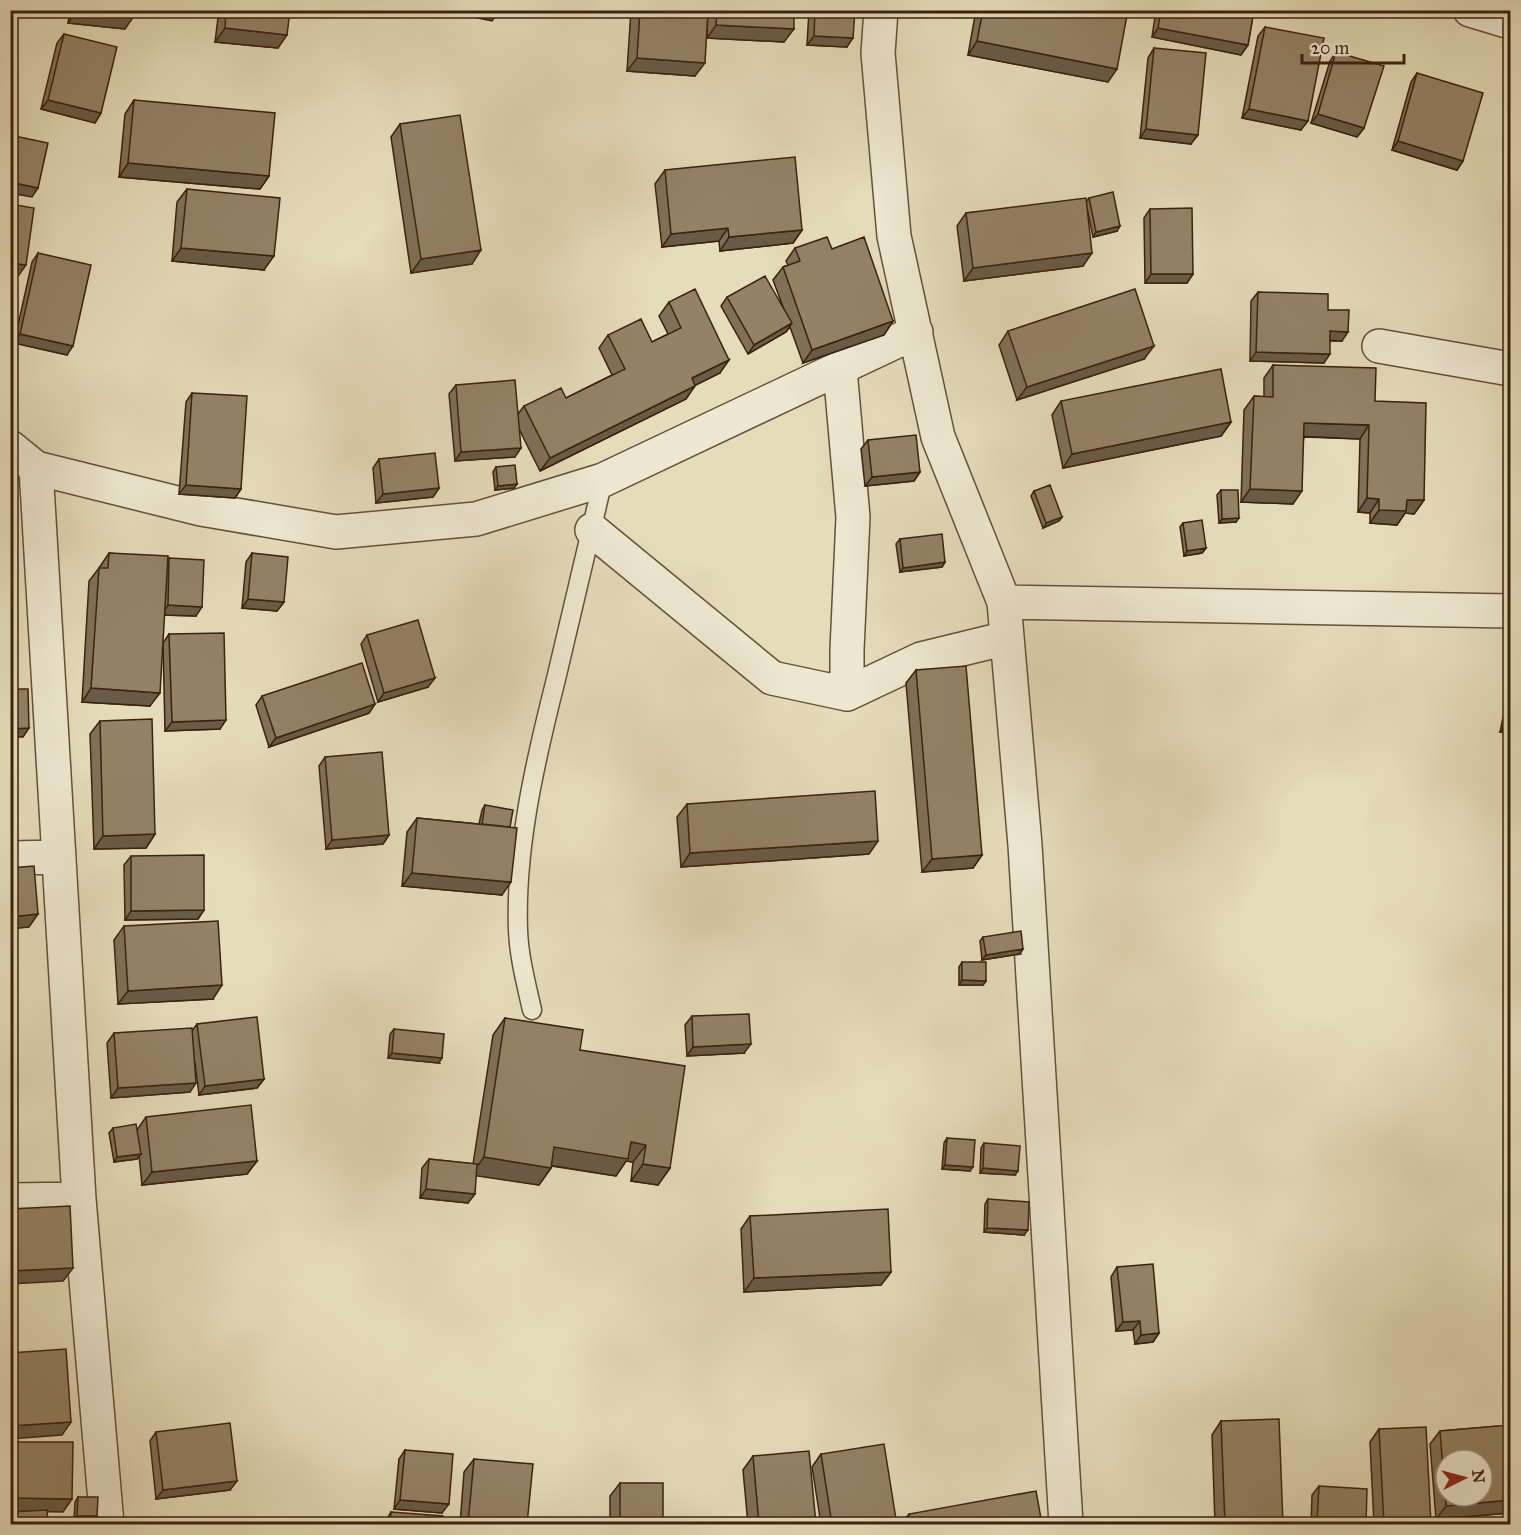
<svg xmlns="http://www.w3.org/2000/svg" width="1521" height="1535" viewBox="0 0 1521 1535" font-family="'IM FELL Great Primer',serif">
  <rect width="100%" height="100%" fill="#e5dcba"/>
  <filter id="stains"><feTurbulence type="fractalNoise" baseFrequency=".00333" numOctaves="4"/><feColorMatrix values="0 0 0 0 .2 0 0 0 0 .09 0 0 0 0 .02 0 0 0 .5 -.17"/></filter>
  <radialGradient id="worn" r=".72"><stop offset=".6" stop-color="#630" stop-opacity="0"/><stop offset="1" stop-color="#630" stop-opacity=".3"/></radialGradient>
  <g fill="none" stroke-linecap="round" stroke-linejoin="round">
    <defs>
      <path id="service" d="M532,1010C526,983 519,957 518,930C515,847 536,758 556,679C572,612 588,546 603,480"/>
      <path id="minor" d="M881,10L878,53L894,236L938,437L1004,602L1025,845L1066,1524
        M1470,10L1510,22
        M1379,346L1510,369
        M840,369L853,517L847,650V694
        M10,447L36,468L201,509L336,532L476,519L603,480L916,332
        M36,468L79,1199L107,1524
        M592,530L772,678L847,694L921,659L1007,638
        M1004,602L1510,611
        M10,858L59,857
        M10,1200L79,1199"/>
    </defs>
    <!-- service casing -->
    <use href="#service" stroke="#665038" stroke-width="21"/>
    <!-- minor casing -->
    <use href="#minor" stroke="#665038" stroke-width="36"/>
    <!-- service -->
    <use href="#service" stroke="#eee8d2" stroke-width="18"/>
    <!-- minor -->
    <use href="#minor" stroke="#eee8d2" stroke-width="33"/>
  </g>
  <!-- wall -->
  <path fill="#7f7058" stroke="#3c210c" stroke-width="1.5" d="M70,10H135L125,29L68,23Z
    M219,10H290L278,48L215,42Z
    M631,10H794L784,42L707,38L708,11L695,76L627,71Z
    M809,10H855L847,47L807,45Z
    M976,10H1128L1108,82L968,55Z
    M1156,10H1254L1248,45L1241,55L1152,37Z
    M1265,27L1301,130L1242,118L1258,36Z
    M64,34L101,113L95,123L41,109L57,43Z
    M1154,48L1191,144L1140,138L1148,58Z
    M1336,52L1364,128L1357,137L1311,123L1330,61Z
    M1417,73L1463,161L1457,170L1392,150L1411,82Z
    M134,100L269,176L260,189L119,177L125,114Z
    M400,124L472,264L411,273L391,137Z
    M665,170L802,230L793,243L720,251L719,241L662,247L655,184Z
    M187,189L264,270L172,261L177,202Z
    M1089,198L1117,231L1093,237L1087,208L1083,266L964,281L957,226L966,213L1086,202Z
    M1150,209L1193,274L1187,283H1145L1144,218Z
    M795,248L832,249L893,321L884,335L803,363L790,327L786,332L748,354L721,306L727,297L783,307L773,280L783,267L788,265L786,261Z
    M38,253L67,355L14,343L32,262Z
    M1258,292L1328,310L1342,341H1330L1324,363L1250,361L1251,301Z
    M669,302L720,373L695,385L686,399L540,471L519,429L515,457L455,461L449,394L456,385L518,414L524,406L566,398L612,375L599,348L608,335L652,342L668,334L659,316Z
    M1008,331L1144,359L1017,400L999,345Z
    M1273,365L1375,401L1424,500L1414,514L1405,513L1397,525L1370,523V513L1358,512L1360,439L1304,437L1293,504L1241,502L1244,410L1254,396L1264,397V378Z
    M192,393L241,489L235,498L179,494L186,402Z
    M1061,401L1231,422L1221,436L1063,468L1052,415Z
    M868,440L920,472L914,481L865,486L861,449Z
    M379,459L439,488L433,497L376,503L373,468Z
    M496,467L517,484L514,488L495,490L493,472Z
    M1221,490L1236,522L1219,523L1217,495Z
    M1034,491L1062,517L1059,521L1043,528L1031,496Z
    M1183,523L1206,548L1202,553L1184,556L1180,527Z
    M900,539L945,562L942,567L900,572L896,544Z
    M109,553L167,561L169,558L196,616L164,615L150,706L82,702L89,581L99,568Z
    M252,553L284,602L277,611L242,608L246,562Z
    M169,634L220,729L165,731L163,643Z
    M367,635L428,687L378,702L361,644Z
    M916,670L982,855L973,868L922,872L906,683Z
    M1510,684V733L1500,732L1509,687Z
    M262,696L375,704L369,713L269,747L256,705Z
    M100,721L155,834L146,848L94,849L90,734Z
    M325,757L389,835L383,844L326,849L319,766Z
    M687,804L869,854L681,867L677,817Z
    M485,805L510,827L502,895L402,886L407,832L417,818L479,824L482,810Z
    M131,856L204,910L198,919L125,920L124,865Z
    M124,926L213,999L118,1004L114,940Z
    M983,937L1020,954L982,960L980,941Z
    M962,962L986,981L983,985H959V967Z
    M692,1016L744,1053L687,1056L685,1025Z
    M505,1018L580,1050L670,1168L658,1185L631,1181L633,1162L626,1161L616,1176L551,1166V1168L539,1185L476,1175L468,1203L420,1198L422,1168L429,1159L473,1164L493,1035Z
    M197,1024L264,1079L257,1088L199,1095L195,1062L190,1092L111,1098L107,1043L114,1033L192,1031Z
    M394,1029L439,1063L388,1058L390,1034Z
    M146,1117L257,1161L247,1174L142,1185L139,1156L137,1159L114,1162L109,1133L113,1128L137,1130Z
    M947,1138L970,1171L942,1169L944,1143Z
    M984,1143L1015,1175L980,1173L981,1148Z
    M988,1199L1024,1235L984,1232L985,1204Z
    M750,1216L891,1272L881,1285L744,1292L741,1229Z
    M1117,1267L1159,1333L1153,1342L1135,1344L1133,1330L1116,1331L1111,1277Z
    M1221,1421L1283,1524H1215L1212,1435Z
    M1510,1425V1513L1436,1519L1430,1444L1440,1431Z
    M1379,1429L1431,1524H1374L1370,1442Z
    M156,1432L230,1490L156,1499L150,1441Z
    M405,1450L442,1513L394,1509L399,1459Z
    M821,1454L892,1524H821L812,1467Z
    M753,1456L816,1524H748L743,1470Z
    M474,1459L527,1524H460L464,1472Z
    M620,1483L663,1524H610V1496Z
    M1319,1486L1366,1524H1311L1312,1495Z
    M78,1497L97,1516L94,1521L74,1520L75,1502Z
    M391,1512L442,1524H384L385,1522Z
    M909,1514L1042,1524H901Z"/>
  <!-- shaded-wall -->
  <path fill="#685b47" stroke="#3c210c" stroke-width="1.5" d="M77,10H86L134,16L125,29L68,23Z
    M438,10H493L499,12L492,21Z
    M716,25L794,29L784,42L707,38Z
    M225,28L287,35L278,48L215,42Z
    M1158,28L1248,45L1241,55L1152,37Z
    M814,36L853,38L847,47L807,45Z
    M977,41L1117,69L1108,82L968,55Z
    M637,58L705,63L695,76L627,71Z
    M48,100L101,113L95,123L41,109Z
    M1249,109L1308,121L1301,130L1242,118Z
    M1318,114L1364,128L1357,137L1311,123Z
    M1146,129L1198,135L1191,144L1140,138Z
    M1398,141L1463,161L1457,170L1392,150Z
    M128,163L269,176L260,189L119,177Z
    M10,182L38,188L32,197L10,193Z
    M1120,226L1117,231L1093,237L1096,232Z
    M728,228L719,241L662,247L671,234Z
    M802,230L793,243L720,251L729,237Z
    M181,248L274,256L264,270L172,261Z
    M481,250L472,264L411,273L421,259Z
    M1092,253L1083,266L964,281L973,268Z
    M10,263L26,265L16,279L10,278Z
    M1151,274H1193L1187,283H1145Z
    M893,321L884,335L803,363L812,350Z
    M792,323L786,332L748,354L754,345Z
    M1330,331L1348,332L1342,341L1324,340Z
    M20,334L73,346L67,355L14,343Z
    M1154,346L1144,359L1017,400L1027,387Z
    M1256,352L1330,354L1324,363L1250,361Z
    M729,360L720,373L682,392L692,378Z
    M695,386L686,399L540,471L550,458Z
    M1231,422L1221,436L1063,468L1072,454Z
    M1304,423L1369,425L1360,439L1295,436Z
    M521,448L515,457L455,461L461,452Z
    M920,472L914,481L865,486L872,477Z
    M517,484L514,488L495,490L498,486Z
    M186,485L241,489L235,498L179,494Z
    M439,488L433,497L376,503L383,494Z
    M1250,489L1302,491L1293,504L1241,502Z
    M1367,498L1379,499L1370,513L1358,512Z
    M1407,500H1424L1414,514L1405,513L1397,525L1370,523L1379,510Z
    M1062,517L1059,521L1043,528L1046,523Z
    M1239,518L1236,522L1219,523L1222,519Z
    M1206,548L1202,553L1184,556L1187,551Z
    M945,562L942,567L900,572L903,568Z
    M248,599L284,602L277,611L242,608Z
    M168,605L202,607L196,616L161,615Z
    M435,678L428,687L378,702L384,693Z
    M91,688L160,693L150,706L82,702Z
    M375,704L369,713L269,747L276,738Z
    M1510,718V733L1500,732Z
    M226,720L220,729L165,731L172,722Z
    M29,728L23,737H10V729Z
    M155,834L146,848L94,849L103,836Z
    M389,835L383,844L326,849L332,840Z
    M878,841L869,854L681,867L690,853Z
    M982,855L973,868L922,872L932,859Z
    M412,873L511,882L502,895L402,886Z
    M204,910L198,919L125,920L131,911Z
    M38,914L29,927L10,929V917Z
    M1023,949L1020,954L982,960L986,955Z
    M962,980L986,981L983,985H959Z
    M222,985L213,999L118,1004L128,991Z
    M751,1044L744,1053L687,1056L693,1047Z
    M392,1053L442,1058L439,1063L388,1058Z
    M264,1079L257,1088L199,1095L205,1086Z
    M196,1083L190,1092L111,1098L118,1088Z
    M631,1142L646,1145L633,1162L626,1161L616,1176L542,1164L554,1147Z
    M141,1154L137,1159L114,1162L117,1157Z
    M484,1157L551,1168L539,1185L471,1175Z
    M257,1161L247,1174L142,1185L152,1172Z
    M643,1164L670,1168L658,1185L631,1181Z
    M945,1165L973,1167L970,1171L942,1169Z
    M983,1168L1018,1171L1015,1175L980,1173Z
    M426,1189L475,1194L468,1203L420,1198Z
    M987,1228L1028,1230L1024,1235L984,1232Z
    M73,1268L63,1281L10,1284V1271Z
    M891,1272L881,1285L744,1292L754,1278Z
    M1140,1321L1133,1330L1116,1331L1123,1322Z
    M1159,1333L1153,1342L1135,1344L1141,1335Z
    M71,1422L62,1435L10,1439V1426Z
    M237,1481L230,1490L156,1499L163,1490Z
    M10,1498L72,1499L63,1512L10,1511Z
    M400,1500L449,1504L442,1513L394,1509Z
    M1510,1500V1513L1436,1519L1446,1506Z
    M77,1516H97L94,1521L74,1520Z
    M896,1519L892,1524H881L883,1521Z"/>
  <!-- building -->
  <path fill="#948266" stroke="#3c210c" stroke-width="1.5" fill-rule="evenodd" d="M86,10H135L134,16Z
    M226,10H290L287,35L225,28Z
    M640,10H708L705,63L637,58Z
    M717,10H794V29L716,25Z
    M815,10H855L853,38L814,36Z
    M983,10H1128L1117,69L977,41Z
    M1161,10H1254L1248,45L1158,28Z
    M1265,27L1324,38L1308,121L1249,109Z
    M64,34L117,47L101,113L48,100Z
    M1154,48L1206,53L1198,135L1146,129Z
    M1336,52L1384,66L1364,128L1318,114Z
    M1417,73L1483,93L1463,161L1398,141Z
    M134,100L275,113L269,176L128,163Z
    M460,115L481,250L421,259L400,124Z
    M10,135L48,143L38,188L10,182Z
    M795,157L802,230L729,237L728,228L671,234L665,170Z
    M187,189L280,198L274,256L181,248Z
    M1113,192L1120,226L1096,232L1089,198Z
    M1086,198L1092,253L973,268L966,213Z
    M10,204L34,208L26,265L10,263Z
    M1192,208L1193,274H1151L1150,209Z
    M827,237L832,249L864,237L893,321L812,350L783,267L800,261L795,248Z
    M38,253L91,265L73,346L20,334Z
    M765,276L792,323L754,345L727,297Z
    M695,289L729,360L692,378L695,386L550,458L524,406L561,388L566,398L625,369L608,335L641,319L652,342L681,328L669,302Z
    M1135,289L1154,346L1027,387L1008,331Z
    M1258,292L1328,294V310H1349L1348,332L1330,331V354L1256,352Z
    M1273,365L1376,368L1375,401L1426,403L1424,500H1407L1406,511L1379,510V499L1367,498L1369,425L1304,423L1302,491L1250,489L1254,396L1273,397Z
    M1221,369L1231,422L1072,454L1061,401Z
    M515,380L521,448L461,452L456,385Z
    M192,393L247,396L241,489L186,485Z
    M916,435L920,472L872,477L868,440Z
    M435,453L439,488L383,494L379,459Z
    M515,465L517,484L498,486L496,467Z
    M1050,485L1062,517L1046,523L1034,491Z
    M1221,490H1238L1239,518L1222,519Z
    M1202,520L1206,548L1187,551L1183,523Z
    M942,534L945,562L903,568L900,539Z
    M109,553L168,556L160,693L91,688L99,568H108Z
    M252,553L288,557L284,602L248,599Z
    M169,558L204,560L202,607L168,605Z
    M418,620L435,678L384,693L367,635Z
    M224,633L226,720L172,722L169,634Z
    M362,663L375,704L276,738L262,696Z
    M966,666L982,855L932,859L916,670Z
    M10,689H28L29,728L10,729Z
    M152,719L155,834L103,836L100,721Z
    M382,752L389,835L332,840L325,757Z
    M875,791L878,841L690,853L687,804Z
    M485,805L513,810L510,827L482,824Z
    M417,818L517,828L511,882L412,873Z
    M204,855V910L131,911V856Z
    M34,866L38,914L10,917V868Z
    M218,921L222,985L128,991L124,926Z
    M1021,931L1023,949L986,955L983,937Z
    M962,962H986V981L962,980Z
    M749,1014L751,1044L693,1047L692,1016Z
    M257,1017L264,1079L205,1086L197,1024Z
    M505,1018L583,1030L580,1050L685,1066L670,1168L643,1164L646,1145L631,1142L628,1159L554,1147L551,1168L484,1157Z
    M192,1028L196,1083L118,1088L114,1033Z
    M394,1029L444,1034L442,1058L392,1053Z
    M251,1105L257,1161L152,1172L146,1117Z
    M136,1124L141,1154L117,1157L113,1128Z
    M947,1138L975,1140L973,1167L945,1165Z
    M984,1143L1020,1146L1018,1171L983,1168Z
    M429,1159L477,1164L475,1194L426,1189Z
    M988,1199L1029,1202L1028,1230L987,1228Z
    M70,1206L73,1268L10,1271V1209Z
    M888,1209L891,1272L754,1278L750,1216Z
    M1153,1264L1159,1333L1141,1335L1140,1321L1123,1322L1117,1267Z
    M66,1349L71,1422L10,1426V1353Z
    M1279,1419L1283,1524H1225L1221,1421Z
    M230,1423L237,1481L163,1490L156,1432Z
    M1510,1425V1500L1446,1506L1440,1431ZM1446,1460H1482V1496H1446Z
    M1426,1427L1431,1524H1384L1379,1429Z
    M10,1442H73L72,1499L10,1498Z
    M884,1444L896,1519L883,1521L884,1524H832L821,1454Z
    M405,1450L453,1454L449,1504L400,1500Z
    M809,1451L816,1524H759L753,1456Z
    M474,1459L533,1464L527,1524H468Z
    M620,1483H663V1524H620Z
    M1319,1486L1367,1489L1366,1524H1317Z
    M1036,1491L1042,1524H910L909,1514Z
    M78,1497H98L97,1516H77Z
    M47,1510L48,1524H10V1512Z
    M391,1512L443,1516L442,1524H390Z"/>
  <!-- margin -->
  <rect width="1521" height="1535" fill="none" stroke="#e5dcba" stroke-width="36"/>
  <rect x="12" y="12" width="1497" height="1511" fill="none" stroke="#3c210c" stroke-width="3"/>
  <rect x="18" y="18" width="1485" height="1499" fill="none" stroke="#3c210c" stroke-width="1.5"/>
  <!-- north arrow -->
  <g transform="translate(1464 1478) rotate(84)"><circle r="28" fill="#eee8d2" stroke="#a79883" stroke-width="1.5"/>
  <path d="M0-4.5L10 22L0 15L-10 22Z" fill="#8f2418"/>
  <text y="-9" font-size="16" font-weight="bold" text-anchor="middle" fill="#3c210c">N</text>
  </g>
  <!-- scale -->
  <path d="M1302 54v9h102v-9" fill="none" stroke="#3c210c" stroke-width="3"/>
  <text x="1311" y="54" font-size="18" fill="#3c210c" stroke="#eee8d2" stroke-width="4.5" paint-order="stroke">20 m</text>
  <rect width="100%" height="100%" filter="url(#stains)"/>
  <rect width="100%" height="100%" fill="url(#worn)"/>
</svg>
